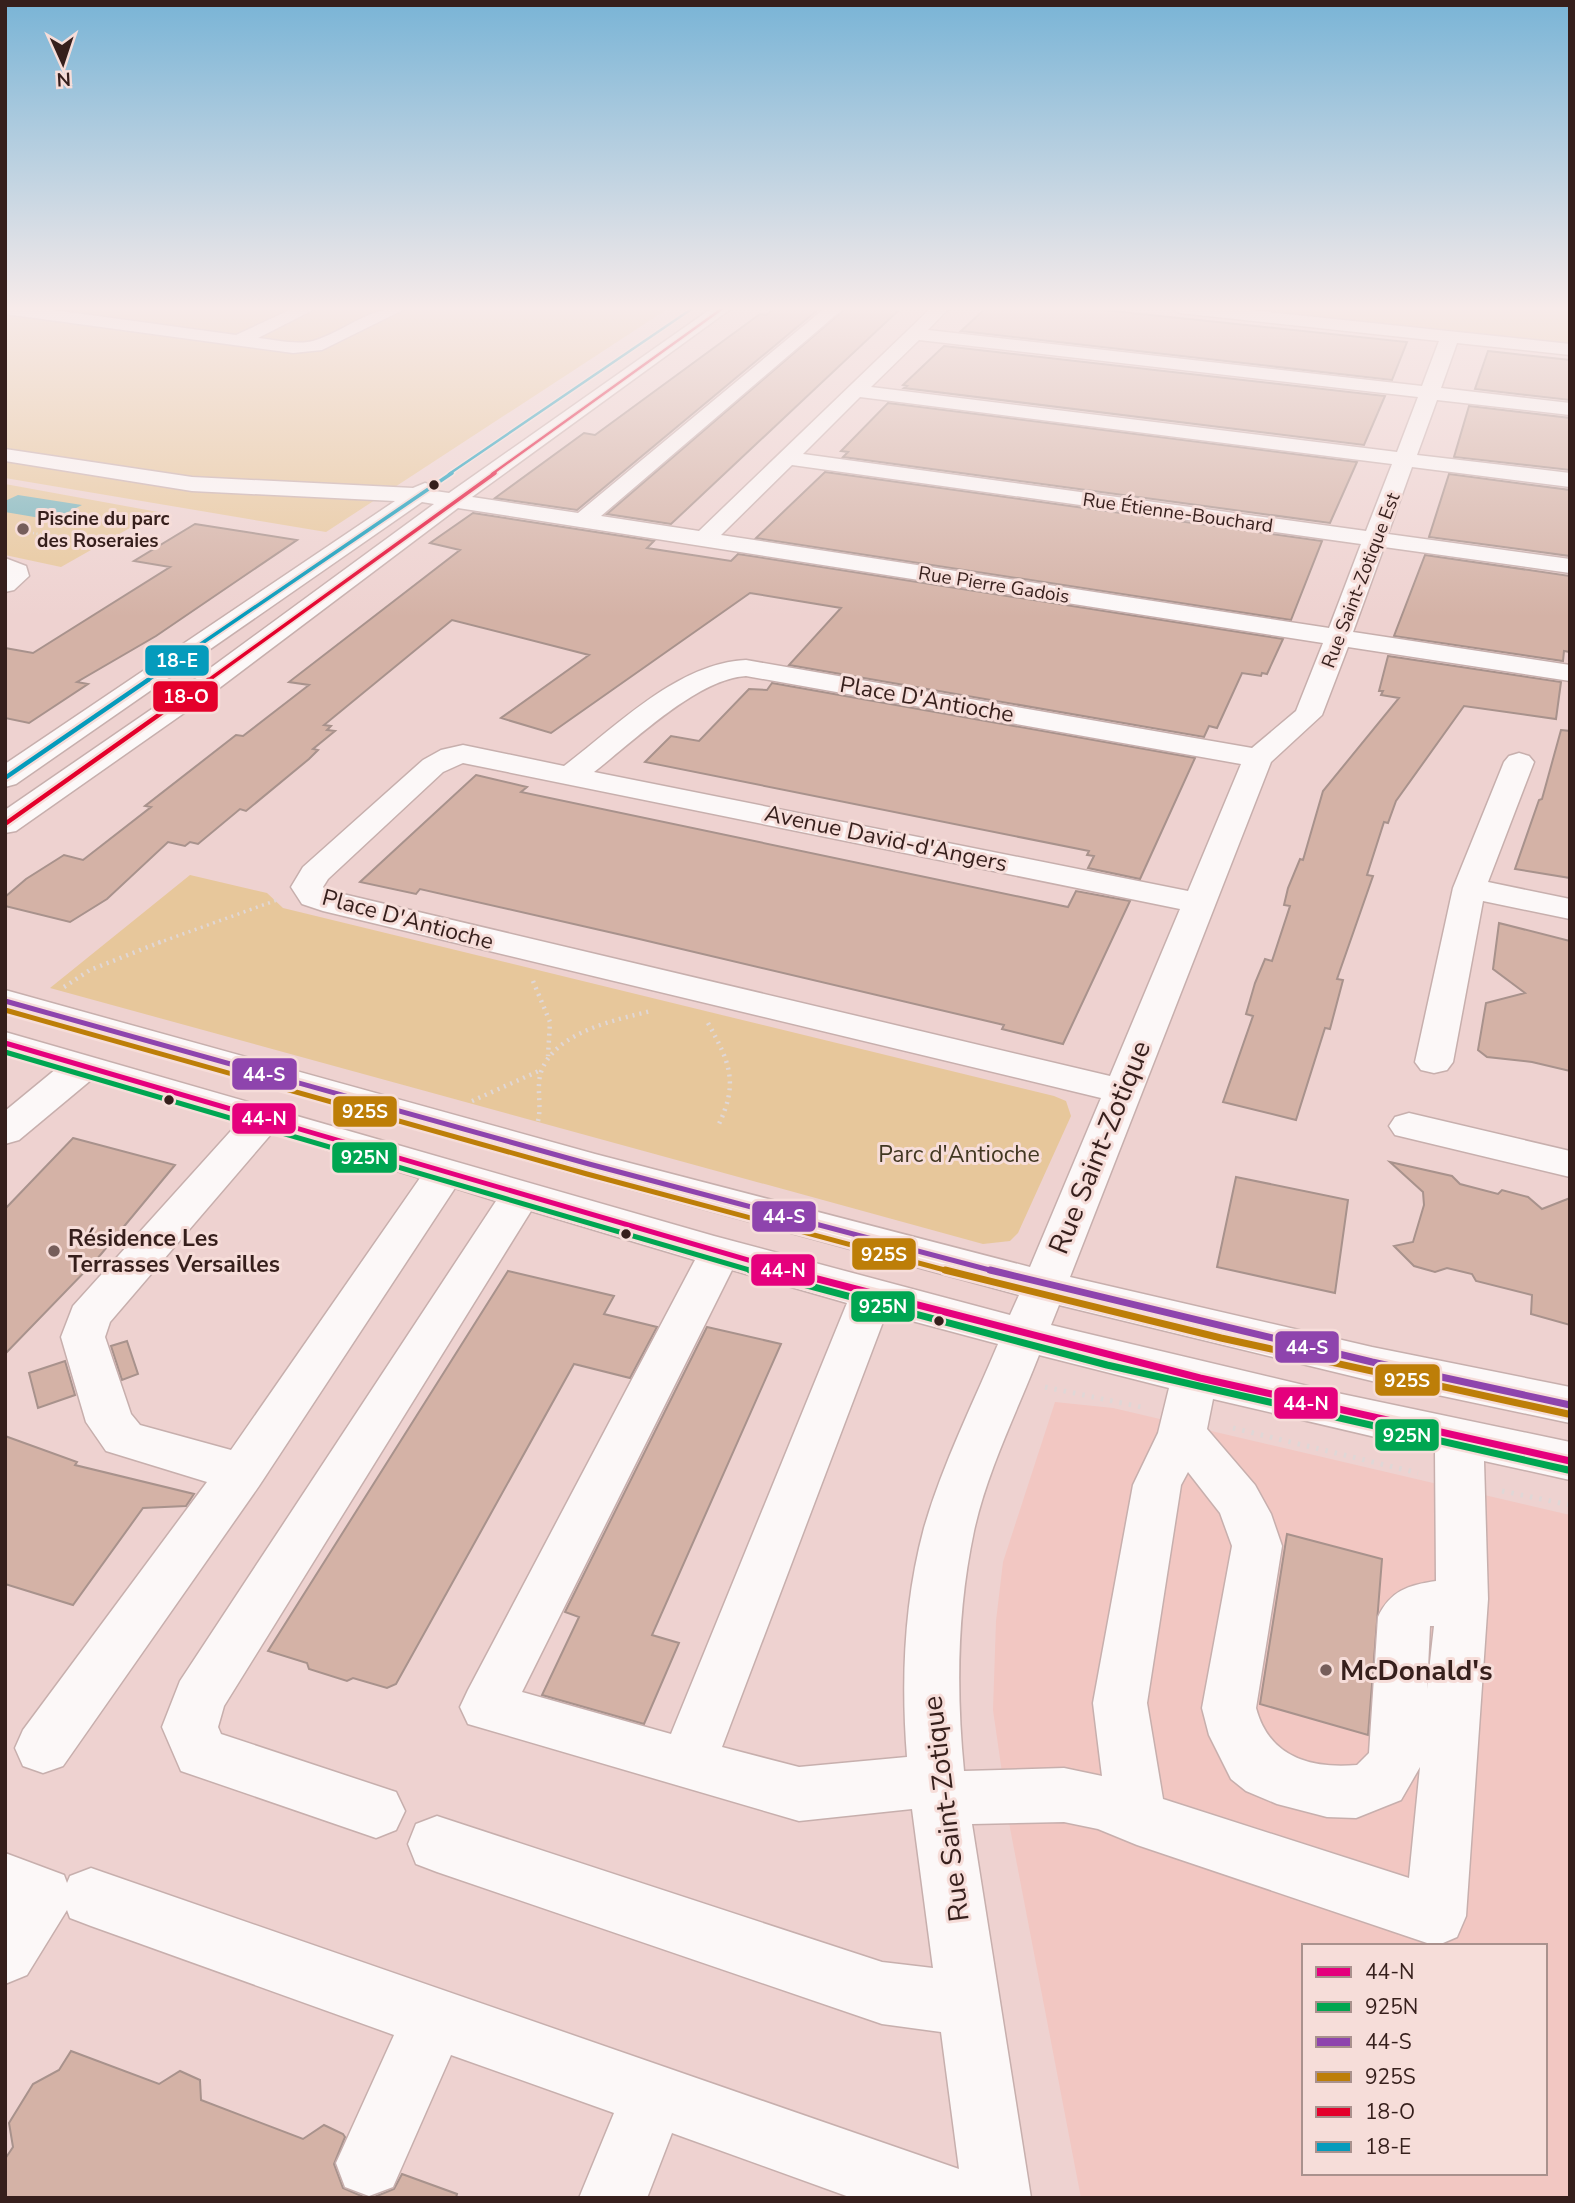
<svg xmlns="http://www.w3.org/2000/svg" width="1575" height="2203" viewBox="0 0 1575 2203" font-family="'Nunito Sans',sans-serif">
  <rect width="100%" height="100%" fill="#eed2d0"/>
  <!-- built -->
  <path fill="#f2c7c2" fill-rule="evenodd" d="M1055,1402L1113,1408L1570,1515V2198H1081L1010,1828L993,1710L996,1621L1003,1562ZM1304,1946H1545V2173H1304Z"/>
  <!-- green -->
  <path fill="#e7c79b" d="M5,308H669L326,532L5,478Z
    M1234,308H1570V344Z
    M5,484L158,512L61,567L5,555Z
    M190,875L267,893L283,908L1054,1096L1066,1101L1071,1116L1018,1233L1010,1241L983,1244L50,988Z"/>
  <!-- water -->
  <path fill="#74b3bb" d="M18,495L82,505L52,520L5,512V501Z"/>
  <!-- building -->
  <path fill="#d4b2a6" stroke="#a8928c" stroke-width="2" d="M776,308H820L577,510L495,498L584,433L595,435L760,314L766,315Z
    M846,308H901L671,524L607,514Z
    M986,308H1084L1407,342L1392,380L961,331Z
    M944,346L1385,396L1364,445L904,388L907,386L903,385Z
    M1488,351L1570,360V400L1475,389Z
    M888,403L1357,462L1330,523L843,457L848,452L841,451Z
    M1469,406L1570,418V470L1454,457Z
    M825,472L1322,541L1291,620L756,538Z
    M1449,474L1570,490V556L1429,537Z
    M473,513L654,541L647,548L731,561L738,554L1283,639L1267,674L1262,673L1261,676L1242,673L1217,728L1209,726L1204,737L789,665L841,608L750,593L551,733L501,718L589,655L452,620L324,725L331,726L327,730L335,731L313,749L318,750L309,759L246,811L240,809L198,844L190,842L185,846L168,842L107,899L70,922L5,906V897L26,879L64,855L83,860L151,807L145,806L236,735L243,736L309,685L289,682L460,550L430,543Z
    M195,524L297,540L156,636L77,682L88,684L29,723L5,718V648L33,653L170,567L134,561Z
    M1425,555L1570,576V652L1564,651L1563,661L1394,636Z
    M1388,656L1561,682L1556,719L1464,706L1396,801L1388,823L1384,822L1367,875L1373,876L1337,979L1343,980L1330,1029L1325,1028L1296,1120L1223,1102L1253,1016L1246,1014L1255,983L1265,959L1272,961L1290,906L1284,905L1288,888L1300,859L1303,860L1323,791L1399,698L1381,695L1383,691H1379Z
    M772,683L1195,758L1140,879L1088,868L1094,856L1087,855L1089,851L645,762L671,736L699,741L749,689L767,690Z
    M1561,730L1570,731V878L1515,869L1539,800L1542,799Z
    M476,775L527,787L521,792L1068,907L1076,891L1130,901L1063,1044L1002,1029L1004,1025L635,938L420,889L416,894L360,882Z
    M1499,923L1570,941V1071L1532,1062L1487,1057L1478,1050L1486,1003L1525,993L1493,969Z
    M73,1138L175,1165L97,1259L5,1354V1209Z
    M1390,1162L1452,1176L1460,1184L1498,1194L1502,1190L1528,1197L1542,1209L1570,1198V1325L1531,1314L1532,1295L1476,1281L1472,1274L1447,1268L1435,1272L1414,1266L1394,1246L1413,1242L1424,1205L1423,1192Z
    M1236,1177L1348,1200L1335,1293L1217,1267Z
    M508,1271L614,1296L604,1314L657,1327L630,1378L574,1364L396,1684L387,1688L353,1678L347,1681L309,1669L307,1663L268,1651Z
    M707,1327L781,1344L652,1635L679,1643L644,1724L542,1695L579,1617L565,1612Z
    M127,1341L138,1374L122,1380L111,1346Z
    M65,1361L75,1395L38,1408L29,1373Z
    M5,1436L77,1462L75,1465L194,1494L186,1506L143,1508L73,1605L5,1584Z
    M1287,1534L1382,1559L1368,1735L1260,1704Z
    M71,2051L159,2084L180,2071L200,2080L201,2100L303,2139L324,2125L343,2134L345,2137L334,2164L343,2188L366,2198H5V2159L13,2147L9,2123L33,2084L59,2070Z
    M402,2174L457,2194L456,2198H372L394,2189Z"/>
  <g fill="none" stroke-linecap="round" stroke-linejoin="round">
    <defs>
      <path id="minor" d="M5,308H39L236,335L294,308H317L258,338C276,340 296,345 313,341C345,332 370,305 405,309L322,350L293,353L5,314Z
        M712,308H732L472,497L578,513L825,308H844L601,516L699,531L931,308H949L928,330L1422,386L1439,341L1179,313L1171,308H1231L1570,344V355L1457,343L1441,388L1570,403V415L1437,400L1417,455L1570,473V487L1412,467L1388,534L1570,559V573L1384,547L1353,632L1570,665V681L1348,647L1322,715L1271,762L1070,1277L1372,1347L1570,1387V1423L1372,1381L1059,1305L1051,1325L1337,1393L1570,1442V1480L1484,1461L1488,1599L1466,1916L1457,1937L1436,1946L1137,1845L1098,1829L1064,1822L972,1824L1031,2198H852L672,2133L647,2198H579L614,2113L451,2055L393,2187L369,2196L345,2187L336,2163L394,2035L91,1926L70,1918L67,1910L27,1975L5,1984V1853L64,1875L67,1883L70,1876L91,1868L959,2169L941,2032L882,2024L437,1872L416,1864L408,1844L416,1824L437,1816L882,1962L933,1968L912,1809L799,1821L468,1724L460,1707L468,1690L695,1260L531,1211L224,1706L218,1727L221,1734L396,1792L405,1811L396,1830L376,1838L181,1771L162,1727L180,1681L496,1201L455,1188L259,1486L63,1766L43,1773L23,1766L15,1748L23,1730L207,1482L106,1451L86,1422L61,1337L73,1306L238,1123L91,1080L19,1140L5,1144V1111L56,1069L5,1055V1032L714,1236L1010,1315L1019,1295L575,1174L5,1012V990L595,1154L1030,1267L1101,1098L323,911L302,904L291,887L303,867L423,760L441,750L463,745L564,766C617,726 678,663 746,660L1252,748L1296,711L1323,643L458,508L214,692L16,831L5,833V810L194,680L434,504L422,502L16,784L5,787V764L395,501L192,491L5,461V449L192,477L413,488L425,483L433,485L435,491L449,493ZM919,340L1418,397L1397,452L871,387ZM860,397L1392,464L1366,531L803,454ZM792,465L1361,544L1329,628L721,535ZM746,676L1241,764L1188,891L594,772C634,741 697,679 746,676ZM463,763L1180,909L1110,1076L326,890L323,887L328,879L443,772ZM272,1133L420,1178L231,1450L140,1425L131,1414L105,1337L110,1322ZM732,1270L847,1303L671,1734L522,1692ZM886,1314L998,1344C973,1404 942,1465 924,1528C904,1602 901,1681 907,1757L799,1767L722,1747ZM1039,1355L1169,1388L1158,1433L1133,1485L1093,1703L1102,1776L1064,1768L964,1771C956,1690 957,1611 974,1531C987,1471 1017,1412 1039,1355ZM1213,1399L1435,1451L1436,1581C1408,1585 1390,1591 1378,1617L1369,1753L1357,1765C1310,1769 1269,1757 1256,1708L1282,1546L1271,1514L1255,1485L1207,1429ZM1188,1472L1220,1513L1232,1546L1202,1708L1209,1735L1231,1779L1246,1791L1277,1804L1327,1817L1356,1818L1401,1800L1420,1767L1409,1878L1163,1799L1147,1703L1181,1485ZM1430,1626H1434L1427,1689Z
        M5,558L26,566L29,576L14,590L5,592Z
        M1519,753L1529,756L1534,762L1488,882L1570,899V919L1483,901L1453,1062L1447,1070L1434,1073L1421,1070L1415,1062L1453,888L1504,762L1509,756Z
        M1409,1113L1570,1151V1177L1395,1135L1389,1126L1395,1117Z"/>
    </defs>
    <!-- minor casing -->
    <use href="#minor" stroke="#c7afad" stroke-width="3"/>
    <!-- path-far3 -->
    <path stroke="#e0d7d6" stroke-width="2.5" stroke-dasharray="1 2.5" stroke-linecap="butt" d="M33,533L71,540"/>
    <!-- path-far2 -->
    <path stroke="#e0d7d6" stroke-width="3.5" stroke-dasharray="2 4.5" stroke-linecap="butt" d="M158,943L277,900"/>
    <!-- path-far1 -->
    <path stroke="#e0d7d6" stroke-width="4.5" stroke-dasharray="2 5" stroke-linecap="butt" d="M533,981L550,1022L548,1056
      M64,987L90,970L163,941
      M708,1023C730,1063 739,1083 718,1126
      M472,1101L541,1070
      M538,1121C542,1105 536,1088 541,1072C555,1032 615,1020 651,1011"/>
    <!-- path -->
    <path stroke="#e0d7d6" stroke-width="5" stroke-dasharray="2.5 7" stroke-linecap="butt" d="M1045,1387L1146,1408
      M1233,1428L1418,1473
      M1502,1491L1570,1505"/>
    <!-- minor -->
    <use href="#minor" fill="#fcf8f8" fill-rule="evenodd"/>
    <defs>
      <path id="bus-1-far1" d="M5,1043L789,1272"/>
      <path id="bus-1" d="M783,1270L1200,1378L1570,1461"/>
      <path id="bus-2-far1" d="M5,1052L756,1272"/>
      <path id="bus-2" d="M750,1270L1107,1365L1568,1470"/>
      <path id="bus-3-far1" d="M5,1001L589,1164L997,1272"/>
      <path id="bus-3" d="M990,1270L1372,1362L1570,1405"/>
      <path id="bus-4-far1" d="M5,1010L587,1174L952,1272"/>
      <path id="bus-4" d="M945,1270L1221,1338L1568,1414"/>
      <path id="bus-5-far2" d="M492,474L723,308"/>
      <path id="bus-5-far1" d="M206,682L495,473"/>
      <path id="bus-5" d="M5,824L208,680"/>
      <path id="bus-6-far2" d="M449,474L693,308"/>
      <path id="bus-6-far1" d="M145,682L452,473"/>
      <path id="bus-6" d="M5,778L148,680"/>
    </defs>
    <!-- bus-1-far1 casing -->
    <use href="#bus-1-far1" stroke="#f6ddd9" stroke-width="10"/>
    <!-- bus-1 casing -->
    <use href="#bus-1" stroke="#f6ddd9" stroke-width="12"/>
    <!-- bus-2-far1 casing -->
    <use href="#bus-2-far1" stroke="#f6ddd9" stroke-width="10"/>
    <!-- bus-2 casing -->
    <use href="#bus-2" stroke="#f6ddd9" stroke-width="12"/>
    <!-- bus-3-far1 casing -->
    <use href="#bus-3-far1" stroke="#f6ddd9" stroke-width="10"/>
    <!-- bus-3 casing -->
    <use href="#bus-3" stroke="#f6ddd9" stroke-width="12"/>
    <!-- bus-4-far1 casing -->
    <use href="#bus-4-far1" stroke="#f6ddd9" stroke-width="10"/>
    <!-- bus-4 casing -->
    <use href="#bus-4" stroke="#f6ddd9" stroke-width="12"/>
    <!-- bus-5-far2 casing -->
    <use href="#bus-5-far2" stroke="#f6ddd9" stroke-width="5"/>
    <!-- bus-5-far1 casing -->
    <use href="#bus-5-far1" stroke="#f6ddd9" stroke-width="7"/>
    <!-- bus-5 casing -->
    <use href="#bus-5" stroke="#f6ddd9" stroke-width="9"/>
    <!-- bus-6-far2 casing -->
    <use href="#bus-6-far2" stroke="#f6ddd9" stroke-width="5"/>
    <!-- bus-6-far1 casing -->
    <use href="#bus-6-far1" stroke="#f6ddd9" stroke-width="7"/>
    <!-- bus-6 casing -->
    <use href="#bus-6" stroke="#f6ddd9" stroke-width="9"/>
    <!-- bus-1-far1 -->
    <use href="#bus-1-far1" stroke="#e5007d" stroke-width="5"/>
    <!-- bus-1 -->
    <use href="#bus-1" stroke="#e5007d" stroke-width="7"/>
    <!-- bus-2-far1 -->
    <use href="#bus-2-far1" stroke="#00a651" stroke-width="5"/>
    <!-- bus-2 -->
    <use href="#bus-2" stroke="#00a651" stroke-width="7"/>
    <!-- bus-3-far1 -->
    <use href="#bus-3-far1" stroke="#8e44ad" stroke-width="5"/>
    <!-- bus-3 -->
    <use href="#bus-3" stroke="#8e44ad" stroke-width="7"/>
    <!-- bus-4-far1 -->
    <use href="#bus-4-far1" stroke="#bd7e08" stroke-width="5"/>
    <!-- bus-4 -->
    <use href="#bus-4" stroke="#bd7e08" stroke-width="7"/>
    <!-- bus-5-far2 -->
    <use href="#bus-5-far2" stroke="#e4002b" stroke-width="2.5"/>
    <!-- bus-5-far1 -->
    <use href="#bus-5-far1" stroke="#e4002b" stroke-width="3.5"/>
    <!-- bus-5 -->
    <use href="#bus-5" stroke="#e4002b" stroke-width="4.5"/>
    <!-- bus-6-far2 -->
    <use href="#bus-6-far2" stroke="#059bbc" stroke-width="2.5"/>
    <!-- bus-6-far1 -->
    <use href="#bus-6-far1" stroke="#059bbc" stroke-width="3.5"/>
    <!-- bus-6 -->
    <use href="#bus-6" stroke="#059bbc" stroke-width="4.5"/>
  </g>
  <!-- sky -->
  <linearGradient id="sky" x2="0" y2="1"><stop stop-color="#79b4d6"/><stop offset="0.5" stop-color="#f7ebea"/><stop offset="1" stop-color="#f7ebea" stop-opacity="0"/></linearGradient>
  <rect width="1575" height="617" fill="url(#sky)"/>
  <!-- markers -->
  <g fill="#361f1c" stroke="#f6ddd9" stroke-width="2.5">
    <circle cx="434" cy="485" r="6"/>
    <circle cx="169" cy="1100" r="6"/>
    <circle cx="626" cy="1234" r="6"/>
    <circle cx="939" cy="1321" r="6"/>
  </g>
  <g fill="#765e5b" stroke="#f6ddd9" stroke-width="2.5">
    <circle cx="23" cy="529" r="7"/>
    <circle cx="54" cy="1251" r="7"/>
    <circle cx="1326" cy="1670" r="7"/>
  </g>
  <g text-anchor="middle" stroke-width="6" stroke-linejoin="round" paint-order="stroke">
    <!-- far-street labels -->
    <g font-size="19" fill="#361f1c" stroke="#f6ddd9">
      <text transform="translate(1178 512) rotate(8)" y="7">Rue Étienne-Bouchard</text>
      <text transform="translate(1360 580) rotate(-69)" y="7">Rue Saint-Zotique Est</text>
      <text transform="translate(994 584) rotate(9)" y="7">Rue Pierre Gadois</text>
    </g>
    <!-- far-poi labels -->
    <g font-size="19" font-weight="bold" fill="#361f1c" stroke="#f6ddd9" text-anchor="start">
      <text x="37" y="525">Piscine du parc<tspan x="37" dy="22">des Roseraies</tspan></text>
    </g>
    <!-- street labels -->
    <g font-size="23" fill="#361f1c" stroke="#f6ddd9">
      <text transform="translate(927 699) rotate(10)" y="8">Place D'Antioche</text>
      <text transform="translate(886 838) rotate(12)" y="8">Avenue David-d'Angers</text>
      <text transform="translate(408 919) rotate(15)" y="8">Place D'Antioche</text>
    </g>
    <!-- park labels -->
    <g font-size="23" fill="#413721" stroke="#f6ddd9">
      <text x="959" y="1162">Parc d'Antioche</text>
    </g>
    <!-- poi labels -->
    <g font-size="23" font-weight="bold" fill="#361f1c" stroke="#f6ddd9" text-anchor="start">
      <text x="68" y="1246">Résidence Les<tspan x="68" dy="26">Terrasses Versailles</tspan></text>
    </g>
    <!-- near-street labels -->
    <g font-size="28" fill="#361f1c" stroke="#f6ddd9">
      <text transform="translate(1099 1147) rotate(-68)" y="10">Rue Saint-Zotique</text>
      <text transform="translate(945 1809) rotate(-97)" y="10">Rue Saint-Zotique</text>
    </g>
    <!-- near-poi labels -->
    <g font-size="28" font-weight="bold" fill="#361f1c" stroke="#f6ddd9" text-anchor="start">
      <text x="1340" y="1680">McDonald's</text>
    </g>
  </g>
  <g stroke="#f6ddd9" stroke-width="2.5">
    <rect x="144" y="644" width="66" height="33" rx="7" fill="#059bbc"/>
    <rect x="152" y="680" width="67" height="33" rx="7" fill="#e4002b"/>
    <rect x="231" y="1057" width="67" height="34" rx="7" fill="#8e44ad"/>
    <rect x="332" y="1095" width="66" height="33" rx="7" fill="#bd7e08"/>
    <rect x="231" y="1102" width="66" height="33" rx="7" fill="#e5007d"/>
    <rect x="331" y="1141" width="67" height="33" rx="7" fill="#00a651"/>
    <rect x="751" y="1200" width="66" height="33" rx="7" fill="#8e44ad"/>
    <rect x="851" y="1237" width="66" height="34" rx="7" fill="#bd7e08"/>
    <rect x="750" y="1253" width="66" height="34" rx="7" fill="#e5007d"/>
    <rect x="850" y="1290" width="66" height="33" rx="7" fill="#00a651"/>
    <rect x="1274" y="1330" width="66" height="34" rx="7" fill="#8e44ad"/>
    <rect x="1374" y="1363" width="67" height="34" rx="7" fill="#bd7e08"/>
    <rect x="1273" y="1386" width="66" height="34" rx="7" fill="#e5007d"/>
    <rect x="1374" y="1418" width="66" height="34" rx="7" fill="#00a651"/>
  </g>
  <g font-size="19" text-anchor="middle" font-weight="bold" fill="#fff">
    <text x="177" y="667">18-E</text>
    <text x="186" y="703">18-O</text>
    <text x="264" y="1081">44-S</text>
    <text x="365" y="1118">925S</text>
    <text x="264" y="1125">44-N</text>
    <text x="365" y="1164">925N</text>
    <text x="784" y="1223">44-S</text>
    <text x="884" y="1261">925S</text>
    <text x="783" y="1277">44-N</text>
    <text x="883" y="1313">925N</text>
    <text x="1307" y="1354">44-S</text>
    <text x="1407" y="1387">925S</text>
    <text x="1306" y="1410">44-N</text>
    <text x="1407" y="1442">925N</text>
  </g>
  <!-- border -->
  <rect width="1575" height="2203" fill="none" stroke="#361f1c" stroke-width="14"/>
  <!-- legend -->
  <rect x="1302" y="1944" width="245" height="231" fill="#f6ddd9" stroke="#a9918d" stroke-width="2"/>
  <rect x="1316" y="1967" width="35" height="10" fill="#e5007d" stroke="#a9918d" stroke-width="2"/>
  <text x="1365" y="1979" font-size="21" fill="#361f1c">44-N</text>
  <rect x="1316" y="2002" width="35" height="10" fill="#00a651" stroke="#a9918d" stroke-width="2"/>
  <text x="1365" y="2014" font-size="21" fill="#361f1c">925N</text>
  <rect x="1316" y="2037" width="35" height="10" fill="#8e44ad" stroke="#a9918d" stroke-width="2"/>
  <text x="1365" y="2049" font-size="21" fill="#361f1c">44-S</text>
  <rect x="1316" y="2072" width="35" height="10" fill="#bd7e08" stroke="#a9918d" stroke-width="2"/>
  <text x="1365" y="2084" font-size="21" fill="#361f1c">925S</text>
  <rect x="1316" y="2107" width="35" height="10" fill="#e4002b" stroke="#a9918d" stroke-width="2"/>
  <text x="1365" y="2119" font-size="21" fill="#361f1c">18-O</text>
  <rect x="1316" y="2142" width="35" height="10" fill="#059bbc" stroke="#a9918d" stroke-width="2"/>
  <text x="1365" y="2154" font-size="21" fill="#361f1c">18-E</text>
  <!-- north arrow -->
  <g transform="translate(63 63) rotate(177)" stroke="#f6ddd9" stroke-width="5" paint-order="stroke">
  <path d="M0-5L12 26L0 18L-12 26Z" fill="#361f1c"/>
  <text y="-10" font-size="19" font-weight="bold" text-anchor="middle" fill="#361f1c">N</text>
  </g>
</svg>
